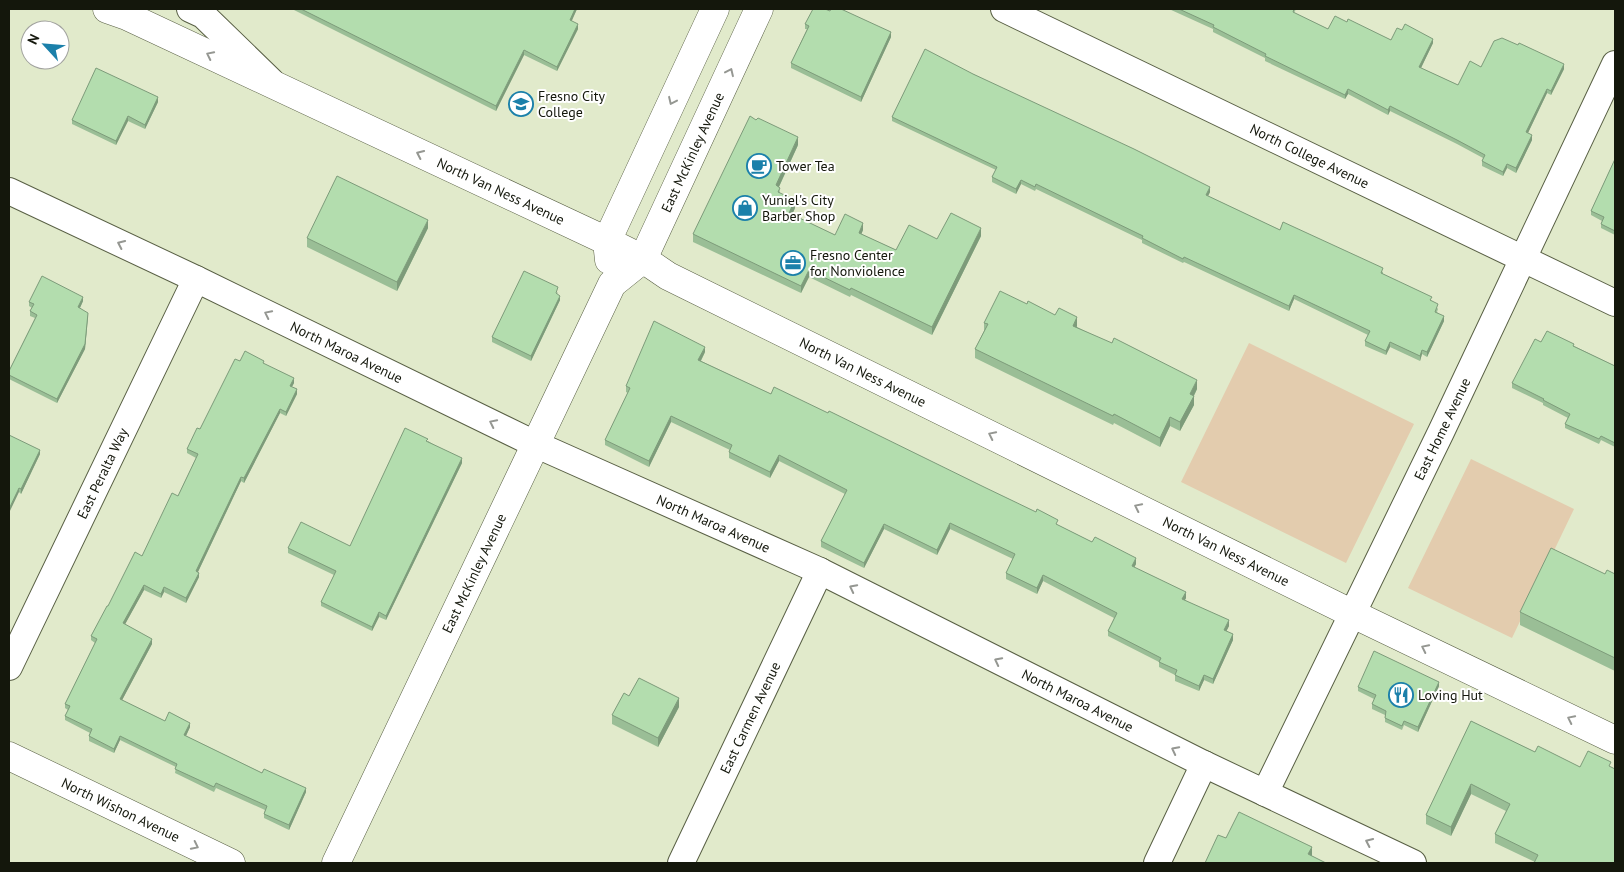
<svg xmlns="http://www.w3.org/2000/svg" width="1624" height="872" viewBox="0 0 1624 872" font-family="'PT Sans',sans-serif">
  <rect width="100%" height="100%" fill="#e1eacb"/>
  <!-- green -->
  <path fill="#e3ccae" d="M1249,343L1414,424L1346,563L1181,482Z
    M1471,459L1574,509L1512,638L1408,588Z"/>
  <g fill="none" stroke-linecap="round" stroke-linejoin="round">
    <defs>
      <g id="minor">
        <path d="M190,9L203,15L271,81"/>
        <path id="s1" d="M1004,9L1615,303"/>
        <path id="s2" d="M9,191L196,279L537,445L820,571L1204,764L1413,863"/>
        <path id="s3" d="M9,667L196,279"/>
        <path id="s4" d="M1265,793L1441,432L1615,64"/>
        <path id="s5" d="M681,863L820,571"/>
        <path d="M1157,863L1204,764"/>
      </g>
      <g id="major">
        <path id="s6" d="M107,9L127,16L607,241L643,259L668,276L1353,614L1615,740"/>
        <path d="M609,260L607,241L715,9"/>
        <path id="s7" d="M9,756L231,863"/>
        <path id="s8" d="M336,863L612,284L643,259L759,9"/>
      </g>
    </defs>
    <!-- minor casing -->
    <use href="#minor" stroke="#585f44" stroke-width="28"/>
    <!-- major casing -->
    <use href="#major" stroke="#585f44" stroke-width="29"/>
    <!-- minor -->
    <use href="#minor" stroke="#fff" stroke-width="26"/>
    <!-- major -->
    <use href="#major" stroke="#fff" stroke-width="28"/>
  </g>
  <!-- wall -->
  <path fill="#9abe96" d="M292,9H577L571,21L578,29L557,71L524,55L496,111Z
    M1169,9H1296L1294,13L1328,29L1347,22L1391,40L1402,30L1433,43L1421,68L1458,85L1481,67L1564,69L1551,95L1547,93L1528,133L1532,140L1516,173L1507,168L1503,176L1482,166V161L1483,158L1457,144L1390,111L1388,115L1348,94L1345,99L1265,61V58L1213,32V29Z
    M830,11L891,37L861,102L791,68V63L807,29H805V24Z
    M973,74L1210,192L1208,196L1280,230L1383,272V274L1432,301L1438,309L1437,312L1444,321L1427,357L1422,354L1420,361L1390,347L1386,355L1365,346V341L1368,335L1294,299L1289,311L1184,262L1183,263L1142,243V240L1036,189L1035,191L1021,184L1016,194L992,182V177L996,170L892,121V117Z
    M158,102L145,129L128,121L116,145L72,124V120Z
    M798,145L779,187L780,193L795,208L792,215L835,235L863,230L861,234L896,250L937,239L981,236L932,335L851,295L850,297L809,277L801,293L693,242V234Z
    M1615,159V235L1601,228V224L1602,221L1591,215V211Z
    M428,228L397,291L307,247V238Z
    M558,292L557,294L560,300L531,361L492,342V337Z
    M83,301L80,308L88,317L85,349L57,403L9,379V371L35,318L30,316V311L32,308L29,306V302Z
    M1027,304L1077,326V327L1197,389L1194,396V405L1180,431L1170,426L1160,447L1114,423L1113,425L975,358V349L984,331V323Z
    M1541,342L1574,346L1615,366V447L1601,440L1599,444L1565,428V424L1568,418L1543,405V403L1512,388V383Z
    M705,352L701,361L771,394L1058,525L1136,564L1134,567L1186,598L1185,600L1229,626L1226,631L1233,640L1213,684L1204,680L1199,691L1175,681V675L1159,667V662L1108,636V631L1114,618L1043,581L1037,594L1006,579V573L1013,559L950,529L937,555L884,529L864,568L821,547V541L845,494L779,461L770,478L729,458V452L730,450L671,422L649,467L605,445V440L628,393L626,392V386Z
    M240,361L264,364L294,383L292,387L297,394L286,416L280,413L244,483L241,481L198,572L199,577L186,603L164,592L161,598L144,590L125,624L152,644L122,700L165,721L190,727L186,736L262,773L306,792L289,830L264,818V814L265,810L216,788L214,792L175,773L176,767L120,740L114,753L89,741V736L90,733L65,720V716L68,710L65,708V704L95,643L91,640V636L108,606L142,556L178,496L196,458L187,453V449L200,429Z
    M9,435L40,454L21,494L19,492Z
    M428,441L462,463L386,620L379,617L372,631L321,606V602L334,575L288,553V548L350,546Z
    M1605,574H1615V671L1520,625V612Z
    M1439,686L1418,732L1404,725L1402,730L1385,722V715L1372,709V704L1374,699L1358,691V687Z
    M679,707L658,747L612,724V715Z
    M1471,721L1535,752L1580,767L1535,862L1495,843V834L1506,811L1471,794L1451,836L1426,824V815Z"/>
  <!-- shaded-wall -->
  <path fill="#7d9b7a" d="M575,9H577L570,25V20Z
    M578,24V29L557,71V67Z
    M891,32V37L861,102V97Z
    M1433,39V43L1419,72V67Z
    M524,50V55L496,111V106Z
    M1564,64V69L1551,95V91Z
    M1348,89V94L1345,99V95Z
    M1547,89V93L1526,137V132Z
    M158,97V102L145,129V125Z
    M1390,106V111L1388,115V110Z
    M128,116V121L116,145V141Z
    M1532,135V140L1516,173V168Z
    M798,137V145L776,193V185Z
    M1507,164V168L1503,176V172Z
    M1021,180V184L1016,194V189Z
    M1210,187V192L1206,200V195Z
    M795,200V208L789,221V213Z
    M428,220V228L397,291V282Z
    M863,223V230L859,240V233Z
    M981,228V236L932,335V327Z
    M809,270V277L801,293V286Z
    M1294,295V299L1289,311V306Z
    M560,296V300L531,361V356Z
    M83,297V301L78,312V307Z
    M88,313L85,349L57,403V399Z
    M1444,316V321L1427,357V352Z
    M1077,317V326L1073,334V326Z
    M1390,342V347L1386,355V351Z
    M705,347V352L698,366V360Z
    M1422,350V354L1420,361V356Z
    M294,378V383L290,390V386Z
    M1197,380V389L1192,399L1194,396V405L1180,431V422L1190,394Z
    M297,389V394L286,416V412Z
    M280,409V413L244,483V478Z
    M671,416V422L649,467V461Z
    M1170,417V426L1160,447V438Z
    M40,450V454L21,494V489Z
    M779,455V461L770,478V472Z
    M462,458V463L386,620V616Z
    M241,477V481L196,576V571Z
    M19,488V492L9,513V509Z
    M950,523V529L937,555V550Z
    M884,524V529L864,568V563Z
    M1136,558V564L1132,572V566Z
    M199,573V577L186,603V598Z
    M1043,575V581L1037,594V588Z
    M144,585V590L123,628V623Z
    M164,587V592L161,598V594Z
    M1186,592V598L1182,605V599Z
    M379,612V617L372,631V627Z
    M1229,620V626L1224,636V630Z
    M1233,634V640L1213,684V679Z
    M152,639V644L120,704V699Z
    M1204,675V680L1199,691V686Z
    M1439,682V686L1418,732V727Z
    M679,698V707L658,747V738Z
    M190,723V727L184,740V735Z
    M120,736V740L114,753V749Z
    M1471,784V794L1451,836V827Z
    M306,788V792L289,830V825Z
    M1312,847V858L1308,854Z"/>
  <!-- building -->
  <path fill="#b3ddae" stroke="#7d9b7a" d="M301,9H575L570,20L578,24L557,67L524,50L496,106Z
    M813,9H825L830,11L831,9H841L891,32L861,97L791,63L809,26L805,24Z
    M1179,9H1294L1293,12L1328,29L1335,16L1347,22L1348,19L1391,40L1397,28L1402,30L1405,24L1433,39L1419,67L1458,85L1470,61L1481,67L1494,41L1502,38L1518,45L1519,43L1564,64L1551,91L1547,89L1526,132L1532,135L1516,168L1507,164L1503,172L1482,161L1485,155L1457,140L1390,106L1388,110L1348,89L1345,95L1265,56L1266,54L1213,27L1214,25Z
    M925,49L973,74L1134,149L1210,187L1206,195L1280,230L1283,222L1383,268L1381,273L1432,297L1430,300L1438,304L1435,312L1444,316L1427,352L1422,350L1420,356L1390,342L1386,351L1365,341L1370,331L1294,295L1289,306L1184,257L1183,259L1142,238L1143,236L1036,184L1035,187L1021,180L1016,189L992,177L997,167L892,117Z
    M96,68L158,97L145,125L128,116L116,141L72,120Z
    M750,116L756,120L758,118L798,137L776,185L780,188L778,192L795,200L789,213L835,235L845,214L863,223L859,233L896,250L909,225L937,239L951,213L981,228L932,327L851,288L850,290L809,270L801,286L693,234Z
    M1615,159V231L1601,224L1604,217L1591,211Z
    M337,176L428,220L397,282L307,238Z
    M524,271L558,287L556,293L560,296L531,356L492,337Z
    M42,276L83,297L78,307L88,313L85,344L57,399L9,375V371L37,315L30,311L34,304L29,302Z
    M1000,291L1027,304L1028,301L1055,315L1059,308L1077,317L1073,326L1112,343L1114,338L1197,380L1190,394L1194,396L1180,422L1170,417L1160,438L1114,414L1113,416L975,349L988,324L984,323Z
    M654,321L705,347L698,360L771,394L774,387L828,413L829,411L984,487L1036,512L1037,509L1058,520L1056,524L1092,542L1095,537L1136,558L1132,566L1186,592L1182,599L1229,620L1224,630L1233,634L1213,679L1204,675L1199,686L1175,675L1177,670L1159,662L1161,658L1108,631L1117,613L1043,575L1037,588L1006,573L1015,554L950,523L937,550L884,524L864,563L821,541L847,490L779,455L770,472L729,452L732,445L671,416L649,461L605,440L630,388L626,386Z
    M1547,331L1574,344L1573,346L1615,366V443L1601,436L1599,439L1565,424L1570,414L1543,400L1544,399L1512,383L1535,339L1541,342Z
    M245,351L264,361L263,363L294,378L290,386L297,389L286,412L280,409L244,478L241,477L196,571L199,573L186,598L164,587L161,594L144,585L123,623L152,639L120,699L165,721L169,712L190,723L184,735L262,773L264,769L306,788L289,825L264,814L267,806L216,783L214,787L175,769L177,764L120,736L114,749L89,736L92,729L65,716L70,706L65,704L97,639L91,636L107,606H108L135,552L142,556L172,493L178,496L198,454L187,449L197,428L200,429L235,359L240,361Z
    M405,428L428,439L426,441L462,458L386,616L379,612L372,627L321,602L336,571L288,548L301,522L350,546Z
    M9,435L40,450L21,489L19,488L9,509Z
    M1551,548L1605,574L1607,570L1615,574V658L1520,612Z
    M1374,651L1439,682L1418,727L1404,721L1402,726L1385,718L1386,711L1372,704L1376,695L1358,687Z
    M639,678L679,698L658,738L612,715L624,693L629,696Z
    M1471,721L1535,752L1538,746L1580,767L1588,751L1611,762L1609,766L1615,769V863H1534L1538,855L1495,834L1510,804L1471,784L1451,827L1426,815Z
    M1239,812L1312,847L1308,854L1326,863H1205L1218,835L1226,838Z"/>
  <!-- one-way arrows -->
  <defs><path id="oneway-chevron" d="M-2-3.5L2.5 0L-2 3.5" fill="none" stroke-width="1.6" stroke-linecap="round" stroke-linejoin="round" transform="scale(1.25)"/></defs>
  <g stroke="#959792">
    <use href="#oneway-chevron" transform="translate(210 55) rotate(-154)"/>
    <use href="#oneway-chevron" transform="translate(730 72) rotate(-65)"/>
    <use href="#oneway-chevron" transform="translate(672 101) rotate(115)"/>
    <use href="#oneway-chevron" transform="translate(420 154) rotate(-155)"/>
    <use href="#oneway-chevron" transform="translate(121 244) rotate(-155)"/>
    <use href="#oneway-chevron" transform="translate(268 314) rotate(-154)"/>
    <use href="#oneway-chevron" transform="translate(493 423) rotate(-154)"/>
    <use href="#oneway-chevron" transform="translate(992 435) rotate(-154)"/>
    <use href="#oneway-chevron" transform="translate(1138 507) rotate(-154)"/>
    <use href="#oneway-chevron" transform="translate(853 588) rotate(-153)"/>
    <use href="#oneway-chevron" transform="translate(1425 648) rotate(-154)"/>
    <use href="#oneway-chevron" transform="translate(998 661) rotate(-153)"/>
    <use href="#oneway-chevron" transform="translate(1571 719) rotate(-154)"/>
    <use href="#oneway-chevron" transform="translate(1175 750) rotate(-153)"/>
    <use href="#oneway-chevron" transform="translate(1369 842) rotate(-155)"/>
    <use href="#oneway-chevron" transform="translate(195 846) rotate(26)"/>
  </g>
  <!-- icons -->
  <defs>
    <symbol id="university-ring" viewBox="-11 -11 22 22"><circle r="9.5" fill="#fff" stroke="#1b80aa" stroke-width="1.5"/><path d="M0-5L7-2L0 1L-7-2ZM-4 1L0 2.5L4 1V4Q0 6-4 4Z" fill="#1b80aa"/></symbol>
    <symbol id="cafe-ring" viewBox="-11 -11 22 22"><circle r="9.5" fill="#fff" stroke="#1b80aa" stroke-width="1.5"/><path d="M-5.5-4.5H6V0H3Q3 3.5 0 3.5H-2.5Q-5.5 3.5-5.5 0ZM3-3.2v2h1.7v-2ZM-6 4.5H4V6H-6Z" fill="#1b80aa"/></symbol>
    <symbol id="shop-ring" viewBox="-11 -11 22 22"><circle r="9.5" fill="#fff" stroke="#1b80aa" stroke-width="1.5"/><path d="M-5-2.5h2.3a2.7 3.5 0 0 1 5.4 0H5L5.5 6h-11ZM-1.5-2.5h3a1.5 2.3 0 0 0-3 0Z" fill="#1b80aa"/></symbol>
    <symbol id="office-ring" viewBox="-11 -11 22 22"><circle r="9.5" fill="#fff" stroke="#1b80aa" stroke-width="1.5"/><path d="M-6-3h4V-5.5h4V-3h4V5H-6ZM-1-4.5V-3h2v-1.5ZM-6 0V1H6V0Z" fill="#1b80aa"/></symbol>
    <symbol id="restaurant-ring" viewBox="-11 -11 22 22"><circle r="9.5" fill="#fff" stroke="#1b80aa" stroke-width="1.5"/><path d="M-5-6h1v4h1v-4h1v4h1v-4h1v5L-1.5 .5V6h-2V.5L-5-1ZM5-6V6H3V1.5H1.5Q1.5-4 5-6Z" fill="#1b80aa"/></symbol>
  </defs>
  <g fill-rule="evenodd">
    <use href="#university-ring" x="507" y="90" width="28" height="28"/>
    <use href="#cafe-ring" x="745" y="152" width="28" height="28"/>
    <use href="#shop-ring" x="731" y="194" width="28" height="28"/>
    <use href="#office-ring" x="779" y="249" width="28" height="28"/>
    <use href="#restaurant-ring" x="1387" y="681" width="28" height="28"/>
  </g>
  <g text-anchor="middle" stroke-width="4" stroke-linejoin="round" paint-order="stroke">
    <!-- poi labels -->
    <g font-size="14" fill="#14170c" stroke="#fff" text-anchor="start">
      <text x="538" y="101">Fresno City<tspan x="538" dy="16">College</tspan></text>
      <text x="776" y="171">Tower Tea</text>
      <text x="762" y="205">Yuniel's City<tspan x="762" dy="16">Barber Shop</tspan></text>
      <text x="810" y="260">Fresno Center<tspan x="810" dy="16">for Nonviolence</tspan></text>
      <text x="1418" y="700">Loving Hut</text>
    </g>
    <!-- street labels -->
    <g font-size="14" fill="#14170c" stroke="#fff">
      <text dy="5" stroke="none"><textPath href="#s8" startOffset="799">East McKinley Avenue</textPath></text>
      <text dy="5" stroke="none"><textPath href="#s1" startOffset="339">North College Avenue</textPath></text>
      <text dy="5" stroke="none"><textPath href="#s6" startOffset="434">North Van Ness Avenue</textPath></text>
      <text dy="5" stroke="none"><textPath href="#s2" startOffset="374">North Maroa Avenue</textPath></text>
      <text dy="5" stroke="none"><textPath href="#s6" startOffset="839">North Van Ness Avenue</textPath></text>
      <text dy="5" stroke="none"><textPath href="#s4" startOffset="405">East Home Avenue</textPath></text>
      <text dy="5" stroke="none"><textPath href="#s3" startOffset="215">East Peralta Way</textPath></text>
      <text dy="5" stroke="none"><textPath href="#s2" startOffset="779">North Maroa Avenue</textPath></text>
      <text dy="5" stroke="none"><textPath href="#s6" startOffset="1244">North Van Ness Avenue</textPath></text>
      <text dy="5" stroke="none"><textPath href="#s8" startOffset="321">East McKinley Avenue</textPath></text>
      <text dy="5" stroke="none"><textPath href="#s2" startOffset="1184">North Maroa Avenue</textPath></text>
      <text dy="5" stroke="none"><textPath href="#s5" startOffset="161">East Carmen Avenue</textPath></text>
      <text dy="5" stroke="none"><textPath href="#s7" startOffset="124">North Wishon Avenue</textPath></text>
    </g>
  </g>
  <!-- border -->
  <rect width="1624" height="872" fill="none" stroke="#14170c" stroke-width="20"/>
  <!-- north arrow -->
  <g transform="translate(45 45) rotate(296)"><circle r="24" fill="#ffffff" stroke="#a1a29e"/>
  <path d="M0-4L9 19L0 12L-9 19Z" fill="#1b80aa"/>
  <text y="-8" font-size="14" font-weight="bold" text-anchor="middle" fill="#14170c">N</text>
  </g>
</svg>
